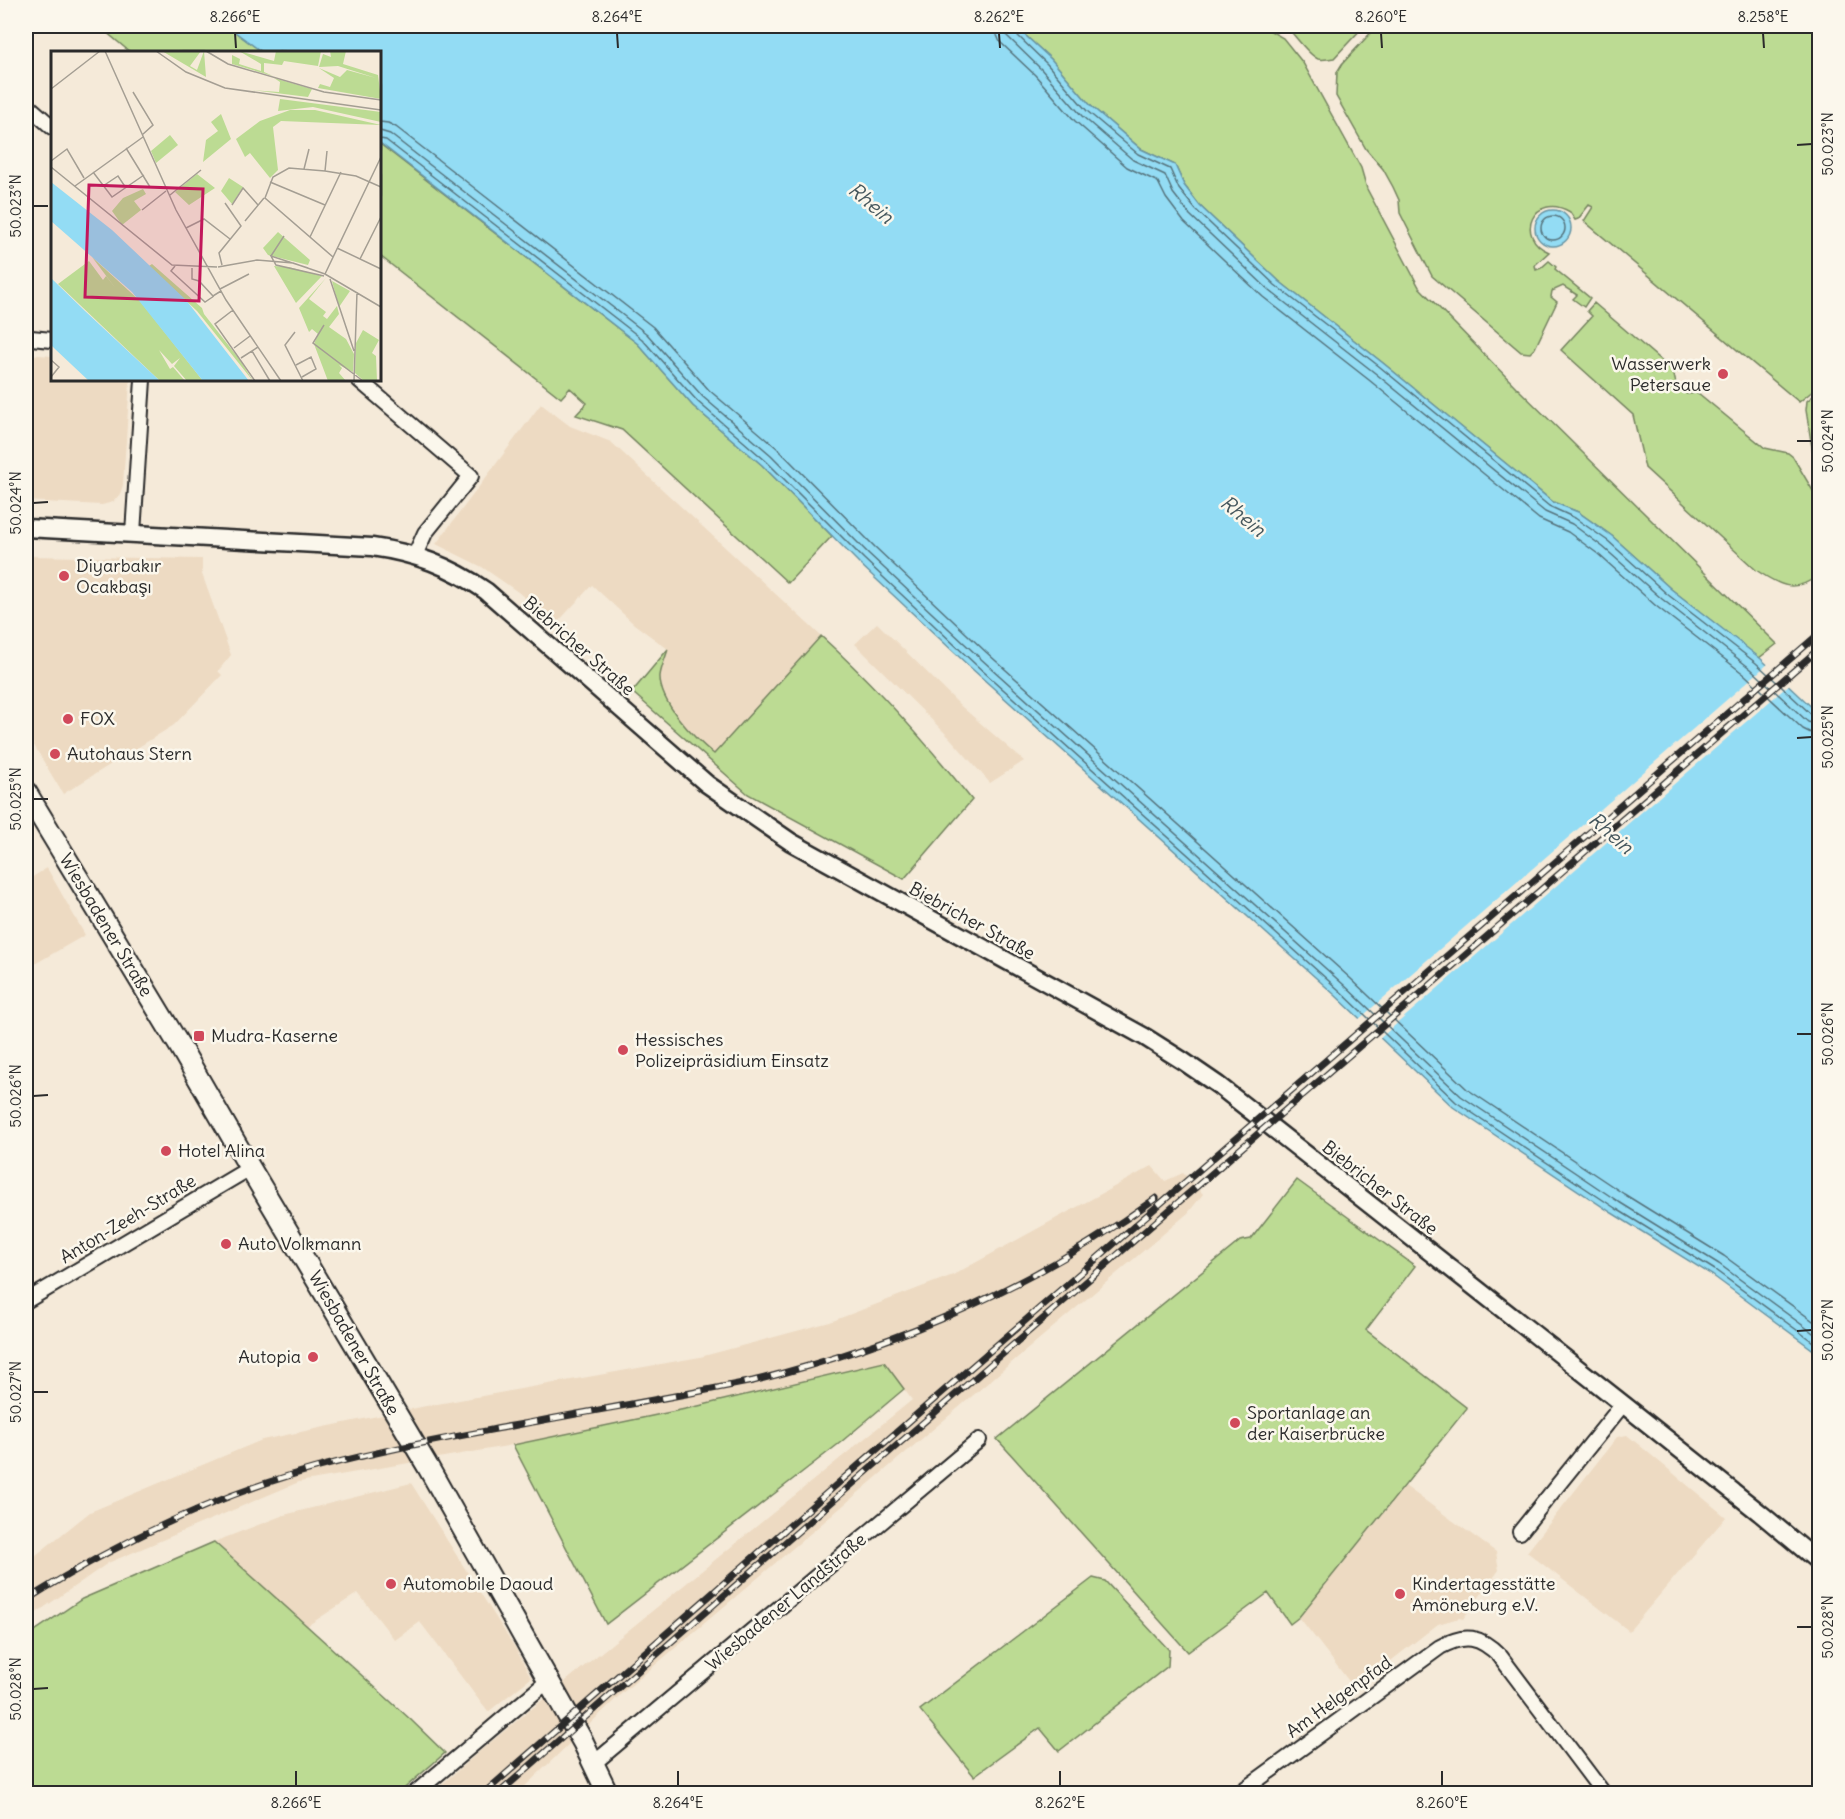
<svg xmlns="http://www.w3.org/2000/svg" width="1845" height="1819" viewBox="0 0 1845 1819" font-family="Delius,sans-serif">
  <rect width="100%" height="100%" fill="#f5ead9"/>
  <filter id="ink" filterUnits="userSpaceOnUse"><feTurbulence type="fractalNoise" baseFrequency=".0167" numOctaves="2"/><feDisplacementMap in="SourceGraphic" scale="12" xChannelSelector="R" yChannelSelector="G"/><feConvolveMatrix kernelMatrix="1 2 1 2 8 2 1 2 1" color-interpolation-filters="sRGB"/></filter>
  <g filter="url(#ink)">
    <!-- built -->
    <path fill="#eddac2" d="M26,354L52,356V380H130L123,485L120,494L113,502L102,505L26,501Z
      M541,404L570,426L611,442L821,636L710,760L632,692L668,649L634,624L592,585L556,624L518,592L482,567L436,544Z
      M26,556L202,559V574L231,655L218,671L222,675L174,725L63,794L26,732Z
      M877,623L962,707L1024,761L990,783L950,738L855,644Z
      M47,868L85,935L26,969V881Z
      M1152,1166L1165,1181L1183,1173L1203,1194L1188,1213L621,1694L518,1793H432L486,1746L912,1400L884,1362L690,1408L513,1445L299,1482L108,1563L26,1620V1563L90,1512L262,1440L426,1406L700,1357L830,1322L953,1275Z
      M1627,1435L1726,1517L1629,1631L1527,1552L1617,1437Z
      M411,1483L517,1651L531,1678L488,1712L420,1622L395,1640L358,1593L307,1626L214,1542L284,1515Z
      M1405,1486L1496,1552L1499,1570L1463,1619L1459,1618L1438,1624L1355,1689L1299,1617Z"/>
    <!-- green -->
    <path fill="#bcdb93" stroke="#74835f" stroke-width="1.5" d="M99,26H227L262,52H130Z
      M1015,26H1262L1283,38L1303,63L1361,168L1367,189L1419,287L1516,387L1777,644L1759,658L1671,589L1612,536L1578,512L1553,502L1383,363L1279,281L1200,206L1184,185L1175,165L1141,149L1091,106L1051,59Z
      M1286,26H1364L1334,58C1329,59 1322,60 1318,59C1309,56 1293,33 1286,26Z
      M1377,26H1819V386L1799,402L1584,221L1593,207L1589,205L1578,219L1575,220L1570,212C1534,191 1513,237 1549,252L1535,265L1536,270L1541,268L1549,261L1556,267L1555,269L1590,298L1584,307L1573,299L1577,295L1563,286L1552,291L1551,297L1557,302L1535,348L1530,353L1521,352L1432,276L1400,213L1399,200L1393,187L1383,169L1366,149L1336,96L1337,72L1342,64Z
      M380,144L638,344L693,406L762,465L832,536L788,583L622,430L576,415L587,403L570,388L561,398L380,256Z
      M1594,303L1673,371L1677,388L1687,394L1698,393L1765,448L1788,453L1793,457L1819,501V575C1794,594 1780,586 1756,570L1645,468L1633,415L1561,350L1592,316L1587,311Z
      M1819,391V476L1815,466L1806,410L1807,401Z
      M821,636C876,686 926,742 972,800L904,879L748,794L632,692L668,649C666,657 661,667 660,676C659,703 695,739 714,754Z
      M1297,1180L1415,1266L1366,1330L1467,1408L1299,1617L1290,1624L1268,1593L1188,1652L997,1439L1240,1241L1251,1239Z
      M884,1362L904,1389L841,1442L606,1624L513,1445L690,1408Z
      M214,1542L410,1719L445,1753L399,1793H26V1637L82,1599Z
      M1093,1578L1105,1581L1169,1650L1168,1666L1059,1751L1040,1728L974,1776L920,1710Z"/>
    <!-- water -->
    <path fill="#93dcf4" stroke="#6995a4" stroke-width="1.5" d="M227,26H1015L1051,59L1091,106L1141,149L1175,165L1184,185L1200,206L1279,281L1383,363L1553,502L1578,512L1612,536L1671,589L1760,658L1819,714V1354L1712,1275L1612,1213L1453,1107L1335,995L971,668L860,564L762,465L693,406L638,344L380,143V52H262Z
      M1535 228a18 18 0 1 1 36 0a18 18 0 1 1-36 0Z"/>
    <!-- pier -->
    <path fill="#f5ead9" d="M1769,663L1791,683L1378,1040L1358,1020Z"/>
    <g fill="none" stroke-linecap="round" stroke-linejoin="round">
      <!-- shore -->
      <path stroke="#55727b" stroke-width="1.5" d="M995,26L996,33L1000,42L1035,75L1075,121L1127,167L1158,182L1166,198L1184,222L1263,297L1369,380L1539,519L1568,532L1598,554L1656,606L1745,675L1803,729L1811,733L1820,734
        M1004,26L1007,36L1041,69L1082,116L1133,160L1165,175L1173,193L1190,215L1270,291L1375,373L1545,512L1572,524L1603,547L1662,599L1751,669L1808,722L1820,725
        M1012,26L1014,32L1047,64L1087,111L1138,154L1170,169L1179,189L1196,210L1275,285L1380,367L1549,506L1575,518L1608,541L1667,594L1756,663L1813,716L1820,717
        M380,122L388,123L396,127L653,327L709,390L777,448L875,547L986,652L1350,978L1467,1089L1624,1194L1724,1256L1820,1326
        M380,131L390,134L647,334L703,397L771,455L869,554L980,658L1344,985L1461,1096L1619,1202L1719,1264L1820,1338
        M380,139L386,140L642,339L698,402L766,461L864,559L975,664L1339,990L1456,1102L1615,1208L1715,1270L1820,1347
        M1541 228a12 12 0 1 1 24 0a12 12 0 1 1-24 0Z"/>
      <defs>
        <path id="minor" d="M26,104L52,127
          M26,335L31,338L52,340
          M359,380L471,476L425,533L415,555
          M133,533L143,380
          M26,1301L250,1168
          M1520,1532L1623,1404
          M593,1764L979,1440
          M414,1794L548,1681
          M1238,1794L1440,1647C1465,1633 1480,1636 1500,1656L1604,1794"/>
        <path id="tertiary" d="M26,528L372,547C415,553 450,566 486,591L707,784L791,842L1145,1037L1183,1061L1218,1085L1623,1404L1760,1513L1820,1563"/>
        <path id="secondary" d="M26,792L179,1045L250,1168L428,1467L583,1742L608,1794"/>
      </defs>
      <!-- minor casing -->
      <use href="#minor" stroke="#2b2b2b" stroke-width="18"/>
      <!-- tertiary casing -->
      <use href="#tertiary" stroke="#2b2b2b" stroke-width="21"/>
      <!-- secondary casing -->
      <use href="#secondary" stroke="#2b2b2b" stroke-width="24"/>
      <!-- minor -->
      <use href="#minor" stroke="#fbf7ec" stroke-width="14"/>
      <!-- tertiary -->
      <use href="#tertiary" stroke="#fbf7ec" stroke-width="16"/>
      <!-- secondary -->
      <use href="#secondary" stroke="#fbf7ec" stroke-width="20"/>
      <defs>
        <path id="rail" d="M26,1600C109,1548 197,1504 291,1475C364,1453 438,1440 512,1426C592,1411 673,1397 753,1381C900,1344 1033,1287 1156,1198
          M483,1794L931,1402L1820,633
          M498,1794C935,1408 1380,1031 1820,648"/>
      </defs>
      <!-- rail casing -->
      <use href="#rail" stroke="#2b2b2b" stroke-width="7"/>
      <!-- rail -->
      <use href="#rail" stroke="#fbf7ec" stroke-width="4.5" stroke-dasharray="14" stroke-linecap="butt"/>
    </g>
  </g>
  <!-- ticks -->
  <path fill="none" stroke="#2b2b2b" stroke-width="2" d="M235,33L236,48M617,33L618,48M999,33L1000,48M1381,33L1382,48M1763,33L1764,48M1797,145L1812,144M33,206H48M1797,441H1812M33,503L48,502M1797,738L1812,737M33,799H48M1797,1034H1812M33,1096L48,1095M1797,1331L1812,1330M33,1392H48M1797,1627H1812M33,1689L48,1688M296,1771V1786M678,1771V1786M1060,1771V1786M1442,1771V1786"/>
  <!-- markers -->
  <g fill="#d1495b" stroke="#fbf7ec" stroke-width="2">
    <circle cx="1723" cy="374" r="6"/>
    <circle cx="64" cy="576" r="6"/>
    <circle cx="68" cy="719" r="6"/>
    <circle cx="55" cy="754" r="6"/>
    <rect x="193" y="1030" width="12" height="12" rx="3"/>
    <circle cx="623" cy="1050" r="6"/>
    <circle cx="166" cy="1151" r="6"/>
    <circle cx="226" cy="1244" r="6"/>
    <circle cx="313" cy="1357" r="6"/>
    <circle cx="1235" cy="1423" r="6"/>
    <circle cx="391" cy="1584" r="6"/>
    <circle cx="1400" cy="1594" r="6"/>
  </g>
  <g text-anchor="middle" stroke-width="5" stroke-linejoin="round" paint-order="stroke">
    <!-- poi labels -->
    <g font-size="18" fill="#2b2b2b" stroke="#fbf7ec" text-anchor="start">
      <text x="1711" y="370" text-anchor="end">Wasserwerk<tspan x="1711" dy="21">Petersaue</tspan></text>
      <text x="76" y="572">Diyarbakır<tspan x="76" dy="21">Ocakbaşı</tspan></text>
      <text x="80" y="725">FOX</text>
      <text x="67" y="760">Autohaus Stern</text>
      <text x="211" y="1042">Mudra-Kaserne</text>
      <text x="635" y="1046">Hessisches<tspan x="635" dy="21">Polizeipräsidium Einsatz</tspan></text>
      <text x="178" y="1157">Hotel Alina</text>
      <text x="238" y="1250">Auto Volkmann</text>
      <text x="301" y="1363" text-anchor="end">Autopia</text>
      <text x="1247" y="1419">Sportanlage an<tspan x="1247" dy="21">der Kaiserbrücke</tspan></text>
      <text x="403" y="1590">Automobile Daoud</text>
      <text x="1412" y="1590">Kindertagesstätte<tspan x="1412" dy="21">Amöneburg e.V.</tspan></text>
    </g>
    <!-- street labels -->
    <g font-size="18" fill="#2b2b2b" stroke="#fbf7ec">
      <text transform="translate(579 646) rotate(41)" y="6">Biebricher Straße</text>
      <text transform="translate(972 921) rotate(29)" y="6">Biebricher Straße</text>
      <text transform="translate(106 925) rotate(59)" y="6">Wiesbadener Straße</text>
      <text transform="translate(1380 1188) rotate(38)" y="6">Biebricher Straße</text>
      <text transform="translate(128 1219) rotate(-31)" y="6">Anton-Zeeh-Straße</text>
      <text transform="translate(354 1343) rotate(60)" y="6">Wiesbadener Straße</text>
      <text transform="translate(786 1602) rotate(-40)" y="6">Wiesbadener Landstraße</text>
      <text transform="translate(1339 1697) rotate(-36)" y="6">Am Helgenpfad</text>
    </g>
    <!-- water labels -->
    <g font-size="20" font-style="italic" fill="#45575d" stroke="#fbf7ec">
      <text transform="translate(871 203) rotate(40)" y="7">Rhein</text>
      <text transform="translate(1243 516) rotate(40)" y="7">Rhein</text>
      <text transform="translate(1611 833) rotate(41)" y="7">Rhein</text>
    </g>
  </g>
  <!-- overview -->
  <g transform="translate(51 51)">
    <rect width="330" height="330" fill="#f5ead9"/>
    <path d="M111,0H150L139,15L146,19L153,0L155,26ZM188,0L223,10L225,0H270L267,15L233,10L231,14L213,12V21L222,25L181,13V4L189,8L188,13L210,20V13ZM279,0H295L292,13L327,24L330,48L267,37L269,33L279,36L283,27L268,17L289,26L296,19L325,27L287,15L268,16L272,3L280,6ZM223,27L261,38L257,46L200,39L228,41L229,31ZM229,48L330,61V71L262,56L227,60ZM239,59H264L330,74L230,70L222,76L227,119L219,127L199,102L194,106L185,88L209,70ZM170,63L180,88L152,111L155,89L167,80L160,71ZM119,84L127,94L105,112L100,100ZM146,123L164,137L138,154L124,141ZM178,127L192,136L181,153L170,140ZM92,138L95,143L83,150L90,159L71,174L61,160L72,147ZM227,181L259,209L257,214L217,204L212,197ZM41,206L89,250L152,330H136L123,315L129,307L121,313L108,299L119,318L122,316L134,330H109L7,233L38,210L52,229L55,225L65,238ZM101,213L151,257L153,263L189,309L202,330L146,260L98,215ZM223,215L238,216L271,225L245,252ZM275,227L258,248L275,261L272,265L276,268L286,255L288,263L278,276L295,288L303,303L302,321L288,314L291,317L288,322L295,330H277L263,293L267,283L261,278L258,281L248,257ZM281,230L299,240L288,256ZM312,279L328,289L321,302L325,305L326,330H313L304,322L305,292Z" fill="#bcdb93"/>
    <path d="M0,131L61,179L135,249L198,330H152L81,241L0,170ZM0,227L34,260L109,330H38L4,298L0,294Z" fill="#93dcf4"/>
    <path fill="none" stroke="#93dcf4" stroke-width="3" d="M0,252L78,330"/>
    <path fill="none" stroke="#a49e93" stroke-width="1.5" d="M54,0L125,159L175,249L230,330M105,0L135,21L174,37L330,59M155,0L177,13L273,41L330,49M330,15V40M0,38L49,0M82,41L102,74L91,84M75,97L99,136M0,110L16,98L33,127M0,116L121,214L166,216M253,118L258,98M274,120L276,100M42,121L61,146L93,124M219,131L274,154M24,135L92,86M52,135L67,125L75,137M119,144L150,119M181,154L192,137L207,154M91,159L115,140M194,170L213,147M135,177L153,168L179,188M259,186L290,121M286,197L330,218M220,205L233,185M282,206L214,147L222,126L238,117L274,120L305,125L330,136M309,208L330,166M171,214L168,202L190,175L174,152M124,215L120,220L154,251L163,245M167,216L206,209L242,212L274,223L330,256M141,217V228L148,230L162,245L170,240M257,217L220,205L225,214L273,225M274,223L330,106M279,228L303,300M169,238L198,223M182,259L164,273L204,330M273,274L262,292L312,330M244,281L234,294L252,330M183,297L199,285M201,300L219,330M190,307L207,296M0,309L8,316L0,326M245,314L260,306L265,318L251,326M303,330L306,241"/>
    <path fill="#c2185b" fill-opacity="0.15" stroke="#c2185b" stroke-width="3" d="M38,134L152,138L148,250L34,246Z"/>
    <rect width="330" height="330" fill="none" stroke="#2b2b2b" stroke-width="3"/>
  </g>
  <!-- margin -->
  <rect width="1845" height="1819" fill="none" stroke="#fbf7ec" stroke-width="66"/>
  <rect x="33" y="33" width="1779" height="1753" fill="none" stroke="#2b2b2b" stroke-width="2"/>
  <g font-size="15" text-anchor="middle" fill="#2b2b2b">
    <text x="235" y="22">8.266°E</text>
    <text x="617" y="22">8.264°E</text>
    <text x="999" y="22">8.262°E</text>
    <text x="1381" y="22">8.260°E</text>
    <text x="1763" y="22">8.258°E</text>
    <text transform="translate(1828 144) rotate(-90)" y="5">50.023°N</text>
    <text transform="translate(16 206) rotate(-90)" y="5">50.023°N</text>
    <text transform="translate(1828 441) rotate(-90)" y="5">50.024°N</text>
    <text transform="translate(16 503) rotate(-90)" y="5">50.024°N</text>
    <text transform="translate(1828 737) rotate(-90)" y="5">50.025°N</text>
    <text transform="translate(16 799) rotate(-90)" y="5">50.025°N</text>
    <text transform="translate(1828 1034) rotate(-90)" y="5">50.026°N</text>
    <text transform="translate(16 1096) rotate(-90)" y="5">50.026°N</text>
    <text transform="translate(1828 1330) rotate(-90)" y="5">50.027°N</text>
    <text transform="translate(16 1392) rotate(-90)" y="5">50.027°N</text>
    <text transform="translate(1828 1627) rotate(-90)" y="5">50.028°N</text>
    <text transform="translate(16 1689) rotate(-90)" y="5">50.028°N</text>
    <text x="296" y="1808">8.266°E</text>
    <text x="678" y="1808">8.264°E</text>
    <text x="1060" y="1808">8.262°E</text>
    <text x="1442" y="1808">8.260°E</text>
  </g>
</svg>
